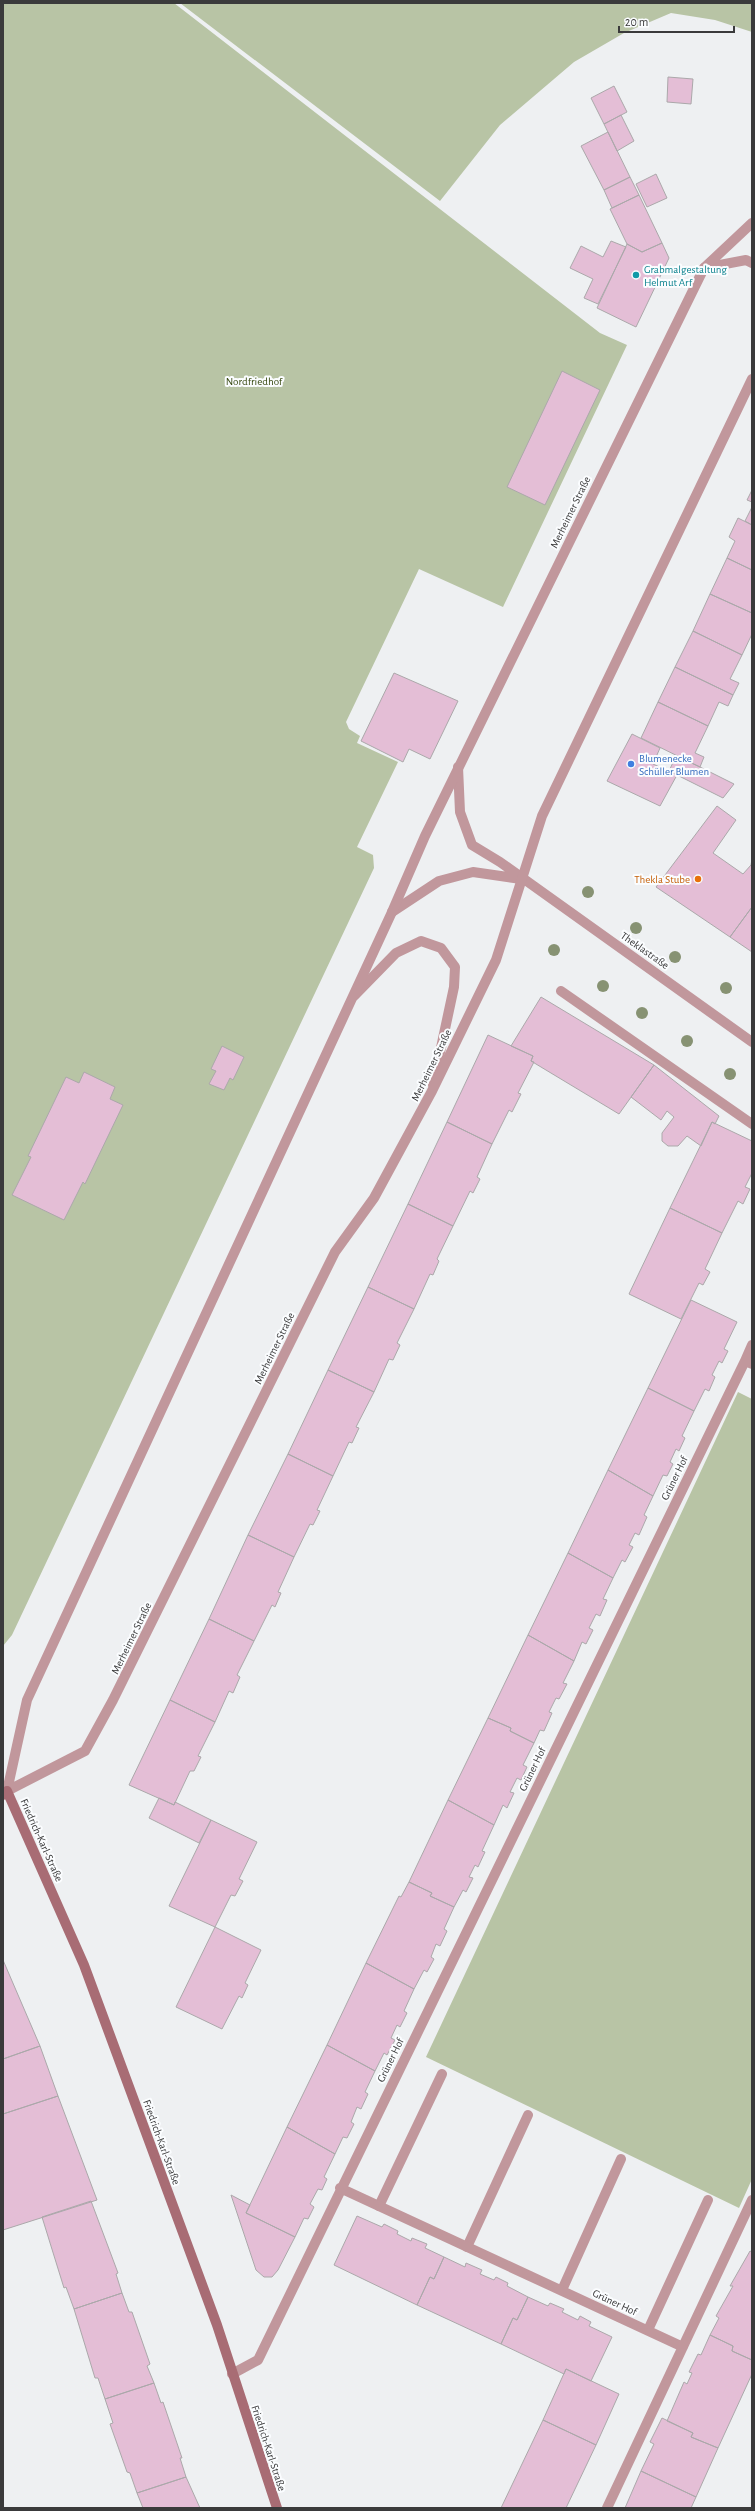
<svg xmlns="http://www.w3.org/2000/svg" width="755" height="2511" viewBox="0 0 755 2511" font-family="'Alegreya Sans',sans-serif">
  <rect width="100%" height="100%" fill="#eef0f2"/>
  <!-- green -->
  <path fill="#b8c4a5" d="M3,3H174L600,333L627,345L503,607L419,569L346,722L349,729L360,736L357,743L398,762L357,847L373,855L374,868L12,1635L3,1646Z
    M180,3H752V32L715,20L671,13L624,33L574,62L500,125L440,201Z
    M738,1392L752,1399V2179L739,2208L426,2057Z"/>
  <!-- building -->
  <path fill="#e4bed6" stroke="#aba8aa" d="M668,77L693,79L691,104L667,102Z
    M614,86L627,112L604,124L591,98Z
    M621,115L634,141L617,151L604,124Z
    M608,132L630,177L604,190L581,146Z
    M656,174L667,198L647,207L636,184Z
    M630,177L639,195L612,208L604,190Z
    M639,195L662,243L642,252L627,244L610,209Z
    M611,241L626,247L598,304L584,298L593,279L570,268L581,246L603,257Z
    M662,243L669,258L636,327L597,308L627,244L642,252Z
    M562,371L600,390L545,505L507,487Z
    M752,490V502L747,500Z
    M752,507V525L745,521Z
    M738,518L752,525V570L727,558L735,541L729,537Z
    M727,558L752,570V613L710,594Z
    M710,594L752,613V634L742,655L693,631Z
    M693,631L742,655L730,679L739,683L733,695L675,667Z
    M675,667L733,695L728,706L719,702L708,726L658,702Z
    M394,673L458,701L430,759L409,749L403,762L361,741Z
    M658,702L708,726L695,753L704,757L700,767L641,738Z
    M632,734L660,748L653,764L677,775L660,806L607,781Z
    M676,756L700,767L734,784L723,798L669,771Z
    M717,806L736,820L713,853L743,874L751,865L752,859V907L730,937L656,887Z
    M752,907V952L730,937Z
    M541,997L654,1065L619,1114L531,1061L533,1056L511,1046Z
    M488,1035L533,1056L531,1061L534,1062L518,1093L521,1094L512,1112L509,1110L492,1144L447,1122Z
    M222,1046L244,1057L233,1080L230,1078L224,1090L209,1084L216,1071L211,1069Z
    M654,1065L719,1116L715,1124L712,1122L701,1146L687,1136L678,1146H668L662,1141V1133L674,1117L667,1111L661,1120L631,1097Z
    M84,1072L115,1087L110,1099L123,1105L85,1184L83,1182L64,1220L12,1195L31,1157L28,1156L66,1077L79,1083Z
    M447,1122L492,1144L477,1177L480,1179L473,1193L470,1191L453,1226L408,1204Z
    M712,1122L752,1141V1173L745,1187L750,1189L743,1204L738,1201L722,1233L670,1208Z
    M408,1204L453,1226L437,1259L439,1261L433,1275L430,1274L414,1309L368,1287Z
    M670,1208L722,1233L705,1269L710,1272L703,1285L699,1283L681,1319L629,1294Z
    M368,1287L414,1309L397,1343L400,1345L393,1360L389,1359L374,1392L328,1370Z
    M691,1300L737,1322L724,1349L728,1351L722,1363L719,1361L712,1375L715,1377L709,1391L705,1389L694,1411L648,1388Z
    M328,1370L374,1392L356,1427L359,1428L352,1443L349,1442L333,1476L288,1454Z
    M648,1388L694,1411L682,1436L685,1438L679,1451L676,1449L670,1462L673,1464L667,1476L663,1475L653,1496L608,1470Z
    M288,1454L333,1476L317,1510L320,1511L313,1525L310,1524L294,1557L248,1535Z
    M608,1470L653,1496L644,1515L647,1517L639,1535L635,1533L629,1545L633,1547L625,1562L622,1560L613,1578L568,1553Z
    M248,1535L294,1557L278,1592L281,1593L275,1607L272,1605L254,1641L209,1619Z
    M568,1553L613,1578L603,1599L607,1600L600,1616L596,1614L589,1628L593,1630L586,1644L582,1642L574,1661L528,1635Z
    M209,1619L254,1641L237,1675L240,1677L233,1693L229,1691L215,1722L170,1700Z
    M528,1635L574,1661L563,1683L567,1684L559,1699L556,1698L549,1712L552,1713L544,1731L540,1730L534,1743L510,1731L511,1728L488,1718Z
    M170,1700L215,1722L198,1756L201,1757L194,1771H190L174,1805L129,1785Z
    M488,1718L511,1728L510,1731L534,1743L523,1765L527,1767L521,1780L517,1778L510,1792L514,1793L507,1808L503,1805L494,1825L448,1800Z
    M159,1798L174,1805L175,1802L211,1820L199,1843L149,1818Z
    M448,1800L494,1825L482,1851L485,1852L478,1867L475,1865L469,1877L473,1878L466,1892L463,1890L454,1907L430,1896L432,1893L409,1882Z
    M211,1820L257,1842L239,1879L243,1881L235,1896L231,1895L215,1927L169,1906Z
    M409,1882L432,1893L430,1896L454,1907L444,1929L447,1931L440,1946L436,1944L431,1957L434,1959L427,1972L424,1970L414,1989L366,1963L399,1896L401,1897Z
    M215,1927L261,1950L245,1983L248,1985L242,1998L239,1996L222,2029L176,2007Z
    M3,1960L40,2046L3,2059Z
    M366,1963L414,1989L404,2011L407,2013L400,2027L397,2025L391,2038L395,2040L387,2055L384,2053L375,2071L327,2045Z
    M327,2045L375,2071L365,2092L368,2094L361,2109L357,2107L351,2122L354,2124L347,2138L343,2137L335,2154L287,2127Z
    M40,2046L58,2096L3,2114V2059Z
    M58,2096L97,2200L3,2230V2114Z
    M287,2127L335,2154L324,2177L327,2179L322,2190L318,2189L310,2204L314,2207L308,2219L304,2218L295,2237L246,2213Z
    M231,2195L250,2205L246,2213L295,2237L278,2270L272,2277H264L256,2270Z
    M91,2201L118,2273L116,2274L122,2293L74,2309L66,2287L64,2288L42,2217Z
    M357,2216L382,2227L384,2224L398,2231L397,2234L411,2241L412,2238L427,2244L425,2248L444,2257L434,2279L430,2277L417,2305L334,2265Z
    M750,2251L752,2252V2360L732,2351L733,2346L710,2335L719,2318L716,2316L733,2286H730Z
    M444,2257L465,2267L466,2263L482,2270L480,2274L494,2280L496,2277L508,2283L507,2286L528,2297L517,2320L513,2318L501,2344L417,2305L430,2277L434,2279Z
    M122,2293L129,2312H132L150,2364L147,2366L154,2383L105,2399L98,2378H95L74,2309Z
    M528,2297L548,2306L550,2303L564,2309L562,2312L578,2320L580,2316L591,2322L589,2326L612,2337L591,2381L566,2369L564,2374L501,2344L513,2318L517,2320Z
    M710,2335L733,2346L732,2351L752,2360V2374L718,2448L691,2437L693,2433L667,2421L684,2382L687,2384L692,2373L689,2372L698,2354L701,2355Z
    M566,2369L619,2394L596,2445L543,2420Z
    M154,2383L161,2403L163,2402L182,2458H180L186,2477L137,2493L130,2473L127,2472L110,2424L113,2423L105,2399Z
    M662,2418L693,2433L691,2437L718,2448L696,2497L641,2471L654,2444L650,2442Z
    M543,2420L596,2445L566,2508H501Z
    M641,2471L696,2497L691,2508H625Z
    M186,2477L200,2508H143L137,2493Z"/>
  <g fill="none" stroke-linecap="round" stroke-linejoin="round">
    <!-- service -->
    <path stroke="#c1979c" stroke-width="10" d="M561,991L752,1124
      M379,2206L442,2074
      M467,2247L528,2115
      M562,2290L621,2159
      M648,2330L708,2200"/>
    <!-- minor -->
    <path stroke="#c1979c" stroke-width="10" d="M704,268L746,260L752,263
      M458,767L460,812L472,845L500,862L752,1042
      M392,912L439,881L473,872L521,879
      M354,996L396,953L421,941L441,948L455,967L454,987L433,1085
      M745,1361L752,1345
      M340,2188L683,2347
      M232,2374L258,2360L745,1361L752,1364
      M607,2508L752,2200"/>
    <!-- tertiary -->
    <path stroke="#c1979c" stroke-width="10" d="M7,1791L27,1700L392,912L425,836L704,268L752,223
      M7,1791L85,1751L113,1700L335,1252L374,1198L432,1091L496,960L542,816L752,379"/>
    <!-- secondary -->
    <path stroke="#a86c74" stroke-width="10" d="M3,1795L7,1791L84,1965L217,2325L277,2508"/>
  </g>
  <!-- trees -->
  <g fill="#879273">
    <circle cx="588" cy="892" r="6"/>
    <circle cx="636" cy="928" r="6"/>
    <circle cx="554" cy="950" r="6"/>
    <circle cx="675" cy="957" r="6"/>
    <circle cx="603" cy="986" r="6"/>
    <circle cx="726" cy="988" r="6"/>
    <circle cx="642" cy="1013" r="6"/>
    <circle cx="687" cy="1041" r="6"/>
    <circle cx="730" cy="1074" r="6"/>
  </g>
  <!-- markers -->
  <circle fill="#0f9aa8" stroke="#fbfdff" stroke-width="1.5" cx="636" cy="275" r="4"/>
  <circle fill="#3f7fe0" stroke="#fbfdff" stroke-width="1.5" cx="631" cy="764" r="4"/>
  <circle fill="#e8710a" stroke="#fbfdff" stroke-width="1.5" cx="698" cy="879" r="4"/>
  <g text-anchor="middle" stroke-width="4" stroke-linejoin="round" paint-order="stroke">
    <!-- culture labels -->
    <g font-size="11" fill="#0d838f" stroke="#fbfdff" text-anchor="start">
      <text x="644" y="273">Grabmalgestaltung<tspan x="644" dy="13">Helmut Arf</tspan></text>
    </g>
    <!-- park labels -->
    <g font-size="11" fill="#33450b" stroke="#fbfdff">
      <text x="254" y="385">Nordfriedhof</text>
    </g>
    <!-- street labels -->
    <g font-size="11" fill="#3a3a3b" stroke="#fbfdff">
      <text transform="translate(570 512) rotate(-64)" y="4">Merheimer Straße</text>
      <text transform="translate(645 950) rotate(35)" y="4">Theklastraße</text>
      <text transform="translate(431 1065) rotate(-64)" y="4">Merheimer Straße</text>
      <text transform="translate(274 1348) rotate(-64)" y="4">Merheimer Straße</text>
      <text transform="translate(674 1478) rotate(-64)" y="4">Grüner Hof</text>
      <text transform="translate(131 1638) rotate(-64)" y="4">Merheimer Straße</text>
      <text transform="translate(532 1769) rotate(-64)" y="4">Grüner Hof</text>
      <text transform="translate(42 1840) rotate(66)" y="4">Friedrich-Karl-Straße</text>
      <text transform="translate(390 2060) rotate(-64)" y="4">Grüner Hof</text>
      <text transform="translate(162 2142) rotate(70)" y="4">Friedrich-Karl-Straße</text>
      <text transform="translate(615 2302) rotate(25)" y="4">Grüner Hof</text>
      <text transform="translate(269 2448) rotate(72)" y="4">Friedrich-Karl-Straße</text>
    </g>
    <!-- shop labels -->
    <g font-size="11" fill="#366cbe" stroke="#fbfdff" text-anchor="start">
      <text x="639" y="762">Blumenecke<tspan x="639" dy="13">Schüller Blumen</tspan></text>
    </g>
    <!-- food labels -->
    <g font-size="11" fill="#c56008" stroke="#fbfdff" text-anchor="end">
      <text x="690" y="883">Thekla Stube</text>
    </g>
  </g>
  <!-- border -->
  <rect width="755" height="2511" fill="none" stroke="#3a3a3b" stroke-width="8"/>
  <!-- scale -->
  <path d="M619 26v6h115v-6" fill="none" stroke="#3a3a3b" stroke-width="2"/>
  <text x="625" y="26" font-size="12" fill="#3a3a3b" stroke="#fbfdff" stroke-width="3" paint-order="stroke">20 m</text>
</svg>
